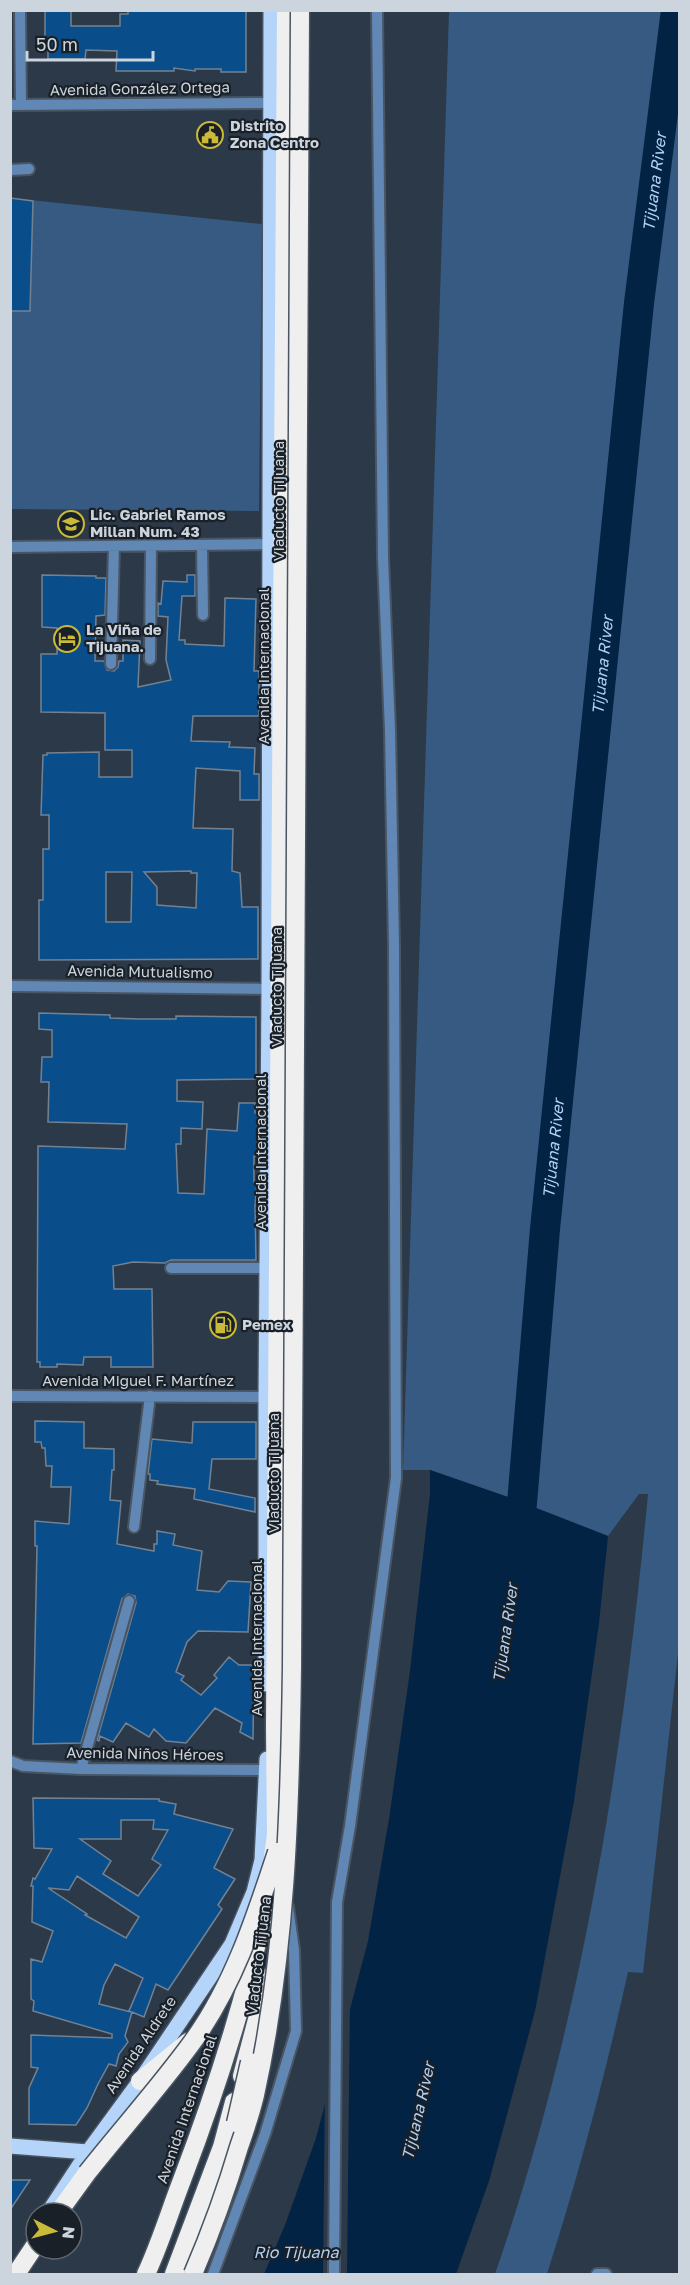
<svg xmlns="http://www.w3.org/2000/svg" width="690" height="2285" viewBox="0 0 690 2285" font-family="'Golos Text',sans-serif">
  <rect width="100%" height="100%" fill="#2c3948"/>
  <!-- green -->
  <path fill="#365a81" d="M449,11H679V1644L643,1973L628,1972C605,2076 579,2174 547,2274H495C582,2023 623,1758 648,1494H639L608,1536L508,1497L430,1470H403Z
    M11,198L262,224L259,511L11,509Z"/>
  <!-- water -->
  <path fill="#032344" d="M430,1470L508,1497L608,1536L599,1623L574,1801L535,2011L489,2181L456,2274H264L285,2225L316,2138L368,1941L389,1819L410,1671L430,1494Z"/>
  <!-- pier -->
  <path fill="#2c3948" d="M350,1997L347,2274H323L325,2095Z"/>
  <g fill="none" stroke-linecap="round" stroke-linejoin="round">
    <!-- river -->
    <path stroke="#032344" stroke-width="30" id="s1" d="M517,1543L522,1503L545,1229L639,303L676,10"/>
  </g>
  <!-- building -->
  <path fill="#094d8b" stroke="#738293" stroke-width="1.5" fill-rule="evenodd" d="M45,10H71V26H120V14H128V11L246,10V72H221V69H195V71L174,68V71H116L117,51L86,50L85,59H48V43L45,44Z
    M10,198L33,201L30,311H10Z
    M42,575L96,576V578H106L105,615L96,616L95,661H104L107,670L114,671L118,667L119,661H123V640L140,641L138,687L171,680L166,660L168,617L158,616V603L161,604L163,581L187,582V575H195V596H182L179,640H185V644L224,646L225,598L256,599L254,671H259V716H193L191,741L230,742L229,747L255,748L254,774H259V800H240V771L196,768L193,828L233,829L232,871L240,873L242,907H258V959L39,960V900H43V849H49V815H41L43,755H47V753L99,752V777H132V750H105V713L41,712V654H57V628L42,627ZM191,871V873H197L196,908L157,905V887L144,872ZM106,872H132L131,922H106Z
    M39,1013L110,1015V1018L139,1019H176V1016L256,1017V1079L177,1080V1101L203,1102L202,1129L181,1128V1144H176L178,1193L204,1194L207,1129L237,1131L239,1103H255V1113H258L257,1156H254V1182H257L255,1206L256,1260H171L165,1263L133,1262L113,1266L114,1289H152L153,1367H111V1357H84L83,1365L57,1364V1367H40V1362H37L38,1146L125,1149L127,1124L48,1122L49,1082H41L42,1057H52V1030L39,1029Z
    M35,1421L84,1422V1448L114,1449V1470H112L110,1500L121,1501L117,1544L154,1551V1544H157V1531L175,1534L173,1545L202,1551L197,1590L219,1592L228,1581L251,1582L248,1632L198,1631L187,1642L176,1672L184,1676L181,1680L201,1695L217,1678L214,1675L229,1657L239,1665H254L253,1739L240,1732L242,1723L215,1708L186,1743L166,1741L154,1729L149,1737L126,1723L113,1742L100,1736L99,1741L97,1740L136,1603L135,1596L128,1594L122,1599L81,1743L33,1744L37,1546H35V1521L69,1524L71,1487H51L52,1466H46L45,1448H42L41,1442H35Z
    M193,1422H256V1459H212L209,1489L255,1498V1512L194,1499L195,1489L157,1484L158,1481L150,1480V1474H148L152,1439L192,1443Z
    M33,1798L159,1799V1801L176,1804L174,1814L233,1829L214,1868L235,1879L218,1905L222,1909L168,1990L156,1984L144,2017L132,2012L125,2036L128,2042L119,2054L116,2066L109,2064L98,2084L87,2108L76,2125L29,2124V2088L38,2068L31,2067V2035L112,2038V2034L33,2011L34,2001L31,1999V1959L42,1962L53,1931L32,1922L33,1886H31L33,1878L35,1879L52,1849L34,1848ZM121,1820H154L153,1829L168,1830L152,1859L161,1865L138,1896L103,1874L111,1861L80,1839H121ZM77,1876L139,1917L126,1938L85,1915L87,1914L48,1888L69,1890ZM115,1964L143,1978L129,2011L131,2012L99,2004L104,1985Z
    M10,2180H30L10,2210Z"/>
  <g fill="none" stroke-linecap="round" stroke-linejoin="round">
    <defs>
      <path id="minor" d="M20,10L21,105
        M10,105L270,103
        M10,170L29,169
        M202,545L203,615
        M10,547L270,544
        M150,659L151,546
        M111,664L114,546
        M10,986L269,989
        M171,1268H266
        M10,1396L266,1397
        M134,1527L150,1396
        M10,1761L23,1766L81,1769L267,1770
        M81,1769L129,1601
        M213,2274L265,2134L296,2031L294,1950L288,1907
        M334,2274L337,1902L350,1826L396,1478L394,945L390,730L383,558L377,10
        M597,2274H606"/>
      <path id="major" d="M266,1684V1397L269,989L271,10
        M10,2146L88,2152
        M48,2213L88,2152L140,2081L232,1944L254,1892L262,1860L267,1759"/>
      <path id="highway" d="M272,1865L276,1834L275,1727L286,10
        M242,2076L268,1978
        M140,2081L188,2042
        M58,2213L87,2173
        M16,2274L36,2244
        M146,2274C160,2244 170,2211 182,2180C217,2088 247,1995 267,1899
        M174,2274L222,2147L234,2102"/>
    </defs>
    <!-- minor casing -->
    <use href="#minor" stroke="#495563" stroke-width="14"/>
    <!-- major casing -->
    <use href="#major" stroke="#495563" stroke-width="18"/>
    <!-- highway casing -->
    <use href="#highway" stroke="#495563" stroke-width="21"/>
    <!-- minor -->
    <use href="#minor" stroke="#6188b4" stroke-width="10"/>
    <!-- major -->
    <use href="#major" stroke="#b5d4f9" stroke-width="15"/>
    <!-- highway -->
    <use href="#highway" stroke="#efefef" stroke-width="18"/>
    <defs>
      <path id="highway-bridge" d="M236,2123L250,2062
        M87,2173C121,2130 158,2089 191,2044C233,1987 255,1919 277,1852
        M193,2274C211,2232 226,2191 239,2147C245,2130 251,2112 255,2095C286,1954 290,1811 292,1667L300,10"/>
    </defs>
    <!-- highway-bridge casing -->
    <use href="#highway-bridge" stroke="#495563" stroke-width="21" stroke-linecap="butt"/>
    <!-- highway-bridge -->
    <use href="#highway-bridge" stroke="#efefef" stroke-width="18"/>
  </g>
  <!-- icons -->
  <defs>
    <symbol id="civic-ring" viewBox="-11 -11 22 22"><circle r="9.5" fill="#1a2027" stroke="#c9ba3a" stroke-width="1.5"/><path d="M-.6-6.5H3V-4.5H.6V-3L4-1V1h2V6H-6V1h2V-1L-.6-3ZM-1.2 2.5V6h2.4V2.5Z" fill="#c9ba3a"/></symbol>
    <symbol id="school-ring" viewBox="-11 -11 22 22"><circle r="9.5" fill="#1a2027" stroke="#c9ba3a" stroke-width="1.5"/><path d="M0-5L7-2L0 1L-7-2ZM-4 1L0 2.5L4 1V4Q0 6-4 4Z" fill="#c9ba3a"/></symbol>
    <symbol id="hotel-ring" viewBox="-11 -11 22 22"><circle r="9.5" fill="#1a2027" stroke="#c9ba3a" stroke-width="1.5"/><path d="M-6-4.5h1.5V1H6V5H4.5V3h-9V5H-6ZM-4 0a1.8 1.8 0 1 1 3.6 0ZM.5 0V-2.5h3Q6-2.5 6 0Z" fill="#c9ba3a"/></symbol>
    <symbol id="fuel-ring" viewBox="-11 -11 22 22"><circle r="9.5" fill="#1a2027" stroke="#c9ba3a" stroke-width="1.5"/><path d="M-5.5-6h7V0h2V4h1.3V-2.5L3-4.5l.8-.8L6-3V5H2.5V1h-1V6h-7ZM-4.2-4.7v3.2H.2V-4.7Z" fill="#c9ba3a"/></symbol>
  </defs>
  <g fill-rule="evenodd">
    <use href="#civic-ring" x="195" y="120" width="30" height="30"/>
    <use href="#school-ring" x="56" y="509" width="30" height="30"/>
    <use href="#hotel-ring" x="52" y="624" width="30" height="30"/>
    <use href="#fuel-ring" x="208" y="1310" width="30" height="30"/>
  </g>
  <g text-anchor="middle" stroke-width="4.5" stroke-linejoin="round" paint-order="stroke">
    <!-- street labels -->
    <g font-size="15" fill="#ccd4dd" stroke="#1a2027">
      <text transform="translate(140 89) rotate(-1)" y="5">Avenida González Ortega</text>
      <text transform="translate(279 501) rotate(-90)" y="5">Viaducto Tijuana</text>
      <text transform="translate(264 666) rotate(-90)" y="5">Avenida Internacional</text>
      <text transform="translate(140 972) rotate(1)" y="5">Avenida Mutualismo</text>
      <text transform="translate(277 987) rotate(-90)" y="5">Viaducto Tijuana</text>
      <text transform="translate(261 1152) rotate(-90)" y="5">Avenida Internacional</text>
      <text x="138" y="1386">Avenida Miguel F. Martínez</text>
      <text transform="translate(274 1473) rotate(-90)" y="5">Viaducto Tijuana</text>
      <text transform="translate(257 1638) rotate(-90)" y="5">Avenida Internacional</text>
      <text transform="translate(145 1754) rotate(1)" y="5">Avenida Niños Héroes</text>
      <text transform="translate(259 1956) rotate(-83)" y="5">Viaducto Tijuana</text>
      <text transform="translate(141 2045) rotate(-56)" y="5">Avenida Aldrete</text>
      <text transform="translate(187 2109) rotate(-71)" y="5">Avenida Internacional</text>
    </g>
    <!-- poi labels -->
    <g font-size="15" font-weight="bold" fill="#ccd4dd" stroke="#1a2027" text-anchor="start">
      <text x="230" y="131">Distrito<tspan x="230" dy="17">Zona Centro</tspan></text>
      <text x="90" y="520">Lic. Gabriel Ramos<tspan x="90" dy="17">Millan Num. 43</tspan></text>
      <text x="86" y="635">La Viña de<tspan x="86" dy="17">Tijuana.</tspan></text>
      <text x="242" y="1330">Pemex</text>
    </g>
    <!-- water labels -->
    <g font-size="16" font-style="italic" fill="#b1d0f3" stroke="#1a2027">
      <text dy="6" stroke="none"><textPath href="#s1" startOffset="1368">Tijuana River</textPath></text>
      <text dy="6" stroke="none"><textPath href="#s1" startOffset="882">Tijuana River</textPath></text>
      <text dy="6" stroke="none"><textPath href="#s1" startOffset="396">Tijuana River</textPath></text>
      <text transform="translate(505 1633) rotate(-82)" y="6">Tijuana River</text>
      <text transform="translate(418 2111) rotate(-77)" y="6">Tijuana River</text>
      <text x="296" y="2258">Rio Tijuana</text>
    </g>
  </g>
  <!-- border -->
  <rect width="690" height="2285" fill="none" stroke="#ccd4dd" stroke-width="24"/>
  <!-- north arrow -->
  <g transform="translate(54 2231) rotate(96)"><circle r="28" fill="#1a2027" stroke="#616870" stroke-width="1.5"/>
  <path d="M0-4.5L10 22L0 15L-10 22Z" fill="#c9ba3a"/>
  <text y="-9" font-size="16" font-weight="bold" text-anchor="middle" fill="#ccd4dd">N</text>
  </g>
  <!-- scale -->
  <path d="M27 51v9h126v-9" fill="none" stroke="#ccd4dd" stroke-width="3"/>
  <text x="36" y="51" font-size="18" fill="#ccd4dd" stroke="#1a2027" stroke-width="4.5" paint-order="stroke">50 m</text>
</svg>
